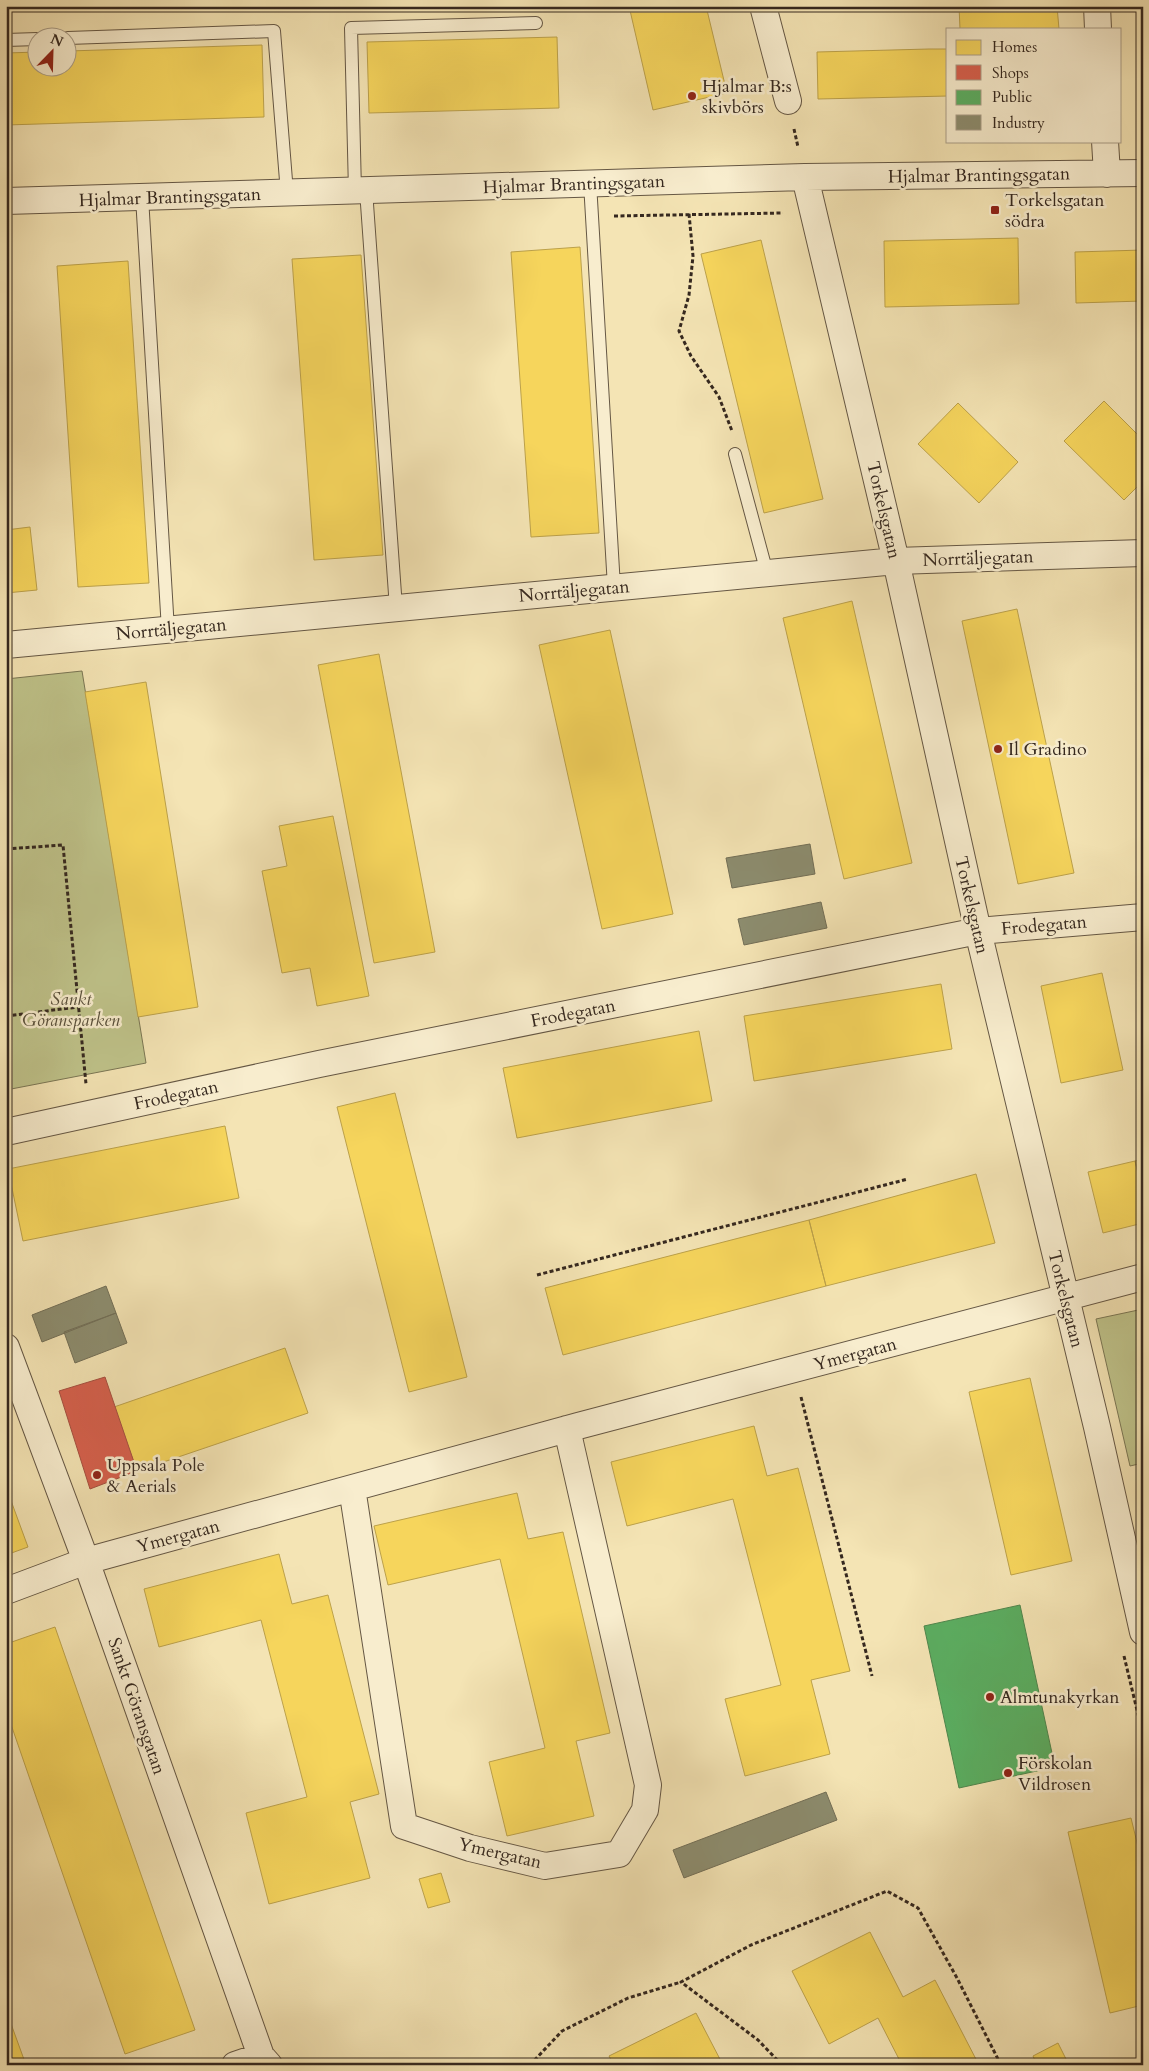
<svg xmlns="http://www.w3.org/2000/svg" width="1149" height="2071" viewBox="0 0 1149 2071" font-family="Cardo,serif">
  <rect width="100%" height="100%" fill="#f4e4b4"/>
  <filter id="stains"><feTurbulence type="fractalNoise" baseFrequency=".004" numOctaves="4"/><feColorMatrix values="0 0 0 0 .2 0 0 0 0 .09 0 0 0 0 .02 0 0 0 .5 -.17"/></filter>
  <radialGradient id="worn" r=".72"><stop offset=".6" stop-color="#630" stop-opacity="0"/><stop offset="1" stop-color="#630" stop-opacity=".3"/></radialGradient>
  <!-- green -->
  <path fill="#bfc38a" stroke="#7a7654" d="M82,671L146,1063L6,1090V679Z
    M1143,1309V1463L1130,1466L1096,1319Z"/>
  <!-- homes -->
  <path fill="#f6d55c" stroke="#bca14a" d="M629,6H706L727,93L653,110Z
    M959,6H1057L1059,29H960Z
    M557,37L559,108L369,113L367,42Z
    M262,45L264,117L6,125V53L38,52V68H68V51Z
    M929,49H948V96L818,99L817,52Z
    M1018,238L1019,304L885,307L884,241Z
    M761,240L823,499L764,513L701,254Z
    M580,247L599,533L531,537L511,252Z
    M1143,250V301L1076,303L1075,252Z
    M361,255L383,555L314,560L292,259Z
    M128,261L149,583L78,587L57,266Z
    M1104,401L1143,440V481L1124,500L1064,441Z
    M958,403L1018,462L979,503L918,444Z
    M30,527L37,590L6,593V530Z
    M852,601L912,863L844,879L783,618Z
    M1017,609L1074,873L1018,884L962,621Z
    M610,630L673,914L602,929L539,645Z
    M379,654L435,952L374,963L318,665Z
    M146,682L198,1007L138,1017L85,692Z
    M333,816L369,996L317,1006L310,968L282,973L262,871L287,866L279,826Z
    M1102,973L1123,1070L1061,1083L1041,986Z
    M941,984L952,1049L754,1081L744,1016Z
    M699,1031L712,1101L517,1138L503,1068Z
    M395,1093L467,1377L409,1392L337,1107Z
    M225,1126L239,1198L23,1241L8,1169Z
    M1143,1159V1193L1135,1161Z
    M1135,1161L1143,1193V1223L1103,1233L1088,1172Z
    M976,1174L995,1243L826,1286L809,1220Z
    M809,1220L826,1286L563,1355L545,1288Z
    M285,1348L308,1413L137,1471L114,1407Z
    M1030,1378L1072,1561L1011,1575L969,1392Z
    M754,1426L767,1476L798,1468L850,1671L811,1680L830,1754L745,1776L725,1699L781,1685L733,1499L627,1526L611,1462Z
    M6,1487L28,1547L6,1555Z
    M517,1493L528,1539L563,1532L610,1733L576,1741L594,1816L507,1836L489,1762L545,1748L500,1559L388,1585L374,1526Z
    M279,1554L292,1604L328,1595L379,1794L350,1802L370,1878L269,1904L246,1813L307,1797L261,1620L159,1647L144,1589Z
    M55,1627L195,2030L125,2054L6,1710V1644Z
    M1131,1818L1143,1867V2005L1110,2013L1068,1832Z
    M441,1873L450,1902L428,1908L419,1879Z
    M870,1932L903,1997L935,1980L979,2065H902L878,2018L829,2044L792,1971Z
    M6,2010L26,2065H6Z
    M696,2013L723,2065H614L609,2056Z
    M1058,2043L1069,2065H1037L1033,2056Z"/>
  <!-- shops -->
  <path fill="#d6604d" stroke="#a64f3f" d="M105,1377L137,1471L90,1489L59,1391Z"/>
  <!-- public -->
  <path fill="#5aae61" stroke="#4f864d" d="M1020,1605L1055,1767L959,1788L924,1626Z"/>
  <!-- industry -->
  <path fill="#8c8c6e" stroke="#726e56" d="M810,844L815,874L732,888L726,858Z
    M821,902L827,928L744,945L738,919Z
    M106,1286L116,1313L42,1342L32,1315Z
    M116,1313L127,1343L75,1363L64,1332Z
    M826,1792L837,1820L684,1878L673,1850Z"/>
  <g fill="none" stroke-linecap="round" stroke-linejoin="round">
    <defs>
      <path id="lane" d="M68,38L274,31L287,193
        M6,40L38,39
        M590,183L614,587
        M366,190L396,608
        M355,191L351,28L536,23
        M142,197L168,630
        M735,454L767,573"/>
      <path id="street" d="M763,6L788,101
        M1097,6L1098,29
        M1105,141L1107,174
        M805,177L896,561L978,931L1097,1427L1143,1632
        M6,201L805,177L1143,173
        M6,645L896,561L1143,553
        M6,1132L319,1064L978,931L1143,917
        M6,1347L86,1561L261,2056L269,2065
        M352,1488L404,1826L470,1848L545,1866L619,1854L645,1810L648,1785L567,1429
        M6,1591L86,1561L578,1426L1143,1277
        M235,2065L261,2056"/>
    </defs>
    <!-- lane casing -->
    <use href="#lane" stroke="#655744" stroke-width="14"/>
    <!-- street casing -->
    <use href="#street" stroke="#655744" stroke-width="28"/>
    <!-- path -->
    <path stroke="#35281f" stroke-width="3" stroke-dasharray="4 2.5" stroke-linecap="butt" d="M794,129L798,147
      M689,214L693,256L689,295L679,331L691,356L719,397L732,431
      M614,216L783,213
      M6,849L63,845L86,1084
      M6,1016L78,1007
      M6,1081L9,1101
      M537,1275L908,1179
      M801,1397L872,1676
      M1124,1656L1143,1735
      M530,2065L562,2031L628,1998L681,1982
      M782,2065L758,2040L681,1982L751,1945L887,1891L918,1908L957,1978L1001,2065
      M1142,2065L1143,2064"/>
    <!-- lane -->
    <use href="#lane" stroke="#f8edce" stroke-width="12"/>
    <!-- street -->
    <use href="#street" stroke="#f8edce" stroke-width="26"/>
  </g>
  <!-- markers -->
  <g fill="#8f2418" stroke="#f8edce" stroke-width="2">
    <circle cx="692" cy="96" r="5"/>
    <rect x="990" y="205" width="10" height="10" rx="2.5"/>
    <circle cx="998" cy="749" r="5"/>
    <circle cx="97" cy="1475" r="5"/>
    <circle cx="990" cy="1697" r="5"/>
    <circle cx="1008" cy="1773" r="5"/>
  </g>
  <g text-anchor="middle" stroke-width="5" stroke-linejoin="round" paint-order="stroke">
    <!-- poi labels -->
    <g font-size="18" fill="#35281f" stroke="#f8edce" text-anchor="start">
      <text x="702" y="92">Hjalmar B:s<tspan x="702" dy="21">skivbörs</tspan></text>
      <text x="1005" y="206">Torkelsgatan<tspan x="1005" dy="21">södra</tspan></text>
      <text x="1008" y="755">Il Gradino</text>
      <text x="107" y="1471">Uppsala Pole<tspan x="107" dy="21">&amp; Aerials</tspan></text>
      <text x="1000" y="1703">Almtunakyrkan</text>
      <text x="1018" y="1769">Förskolan<tspan x="1018" dy="21">Vildrosen</tspan></text>
    </g>
    <!-- street labels -->
    <g font-size="18" fill="#35281f" stroke="#f8edce">
      <text transform="translate(979 175) rotate(-1)" y="6">Hjalmar Brantingsgatan</text>
      <text transform="translate(574 184) rotate(-2)" y="6">Hjalmar Brantingsgatan</text>
      <text transform="translate(170 197) rotate(-2)" y="6">Hjalmar Brantingsgatan</text>
      <text transform="translate(884 510) rotate(77)" y="6">Torkelsgatan</text>
      <text transform="translate(978 558) rotate(-2)" y="6">Norrtäljegatan</text>
      <text transform="translate(574 591) rotate(-5)" y="6">Norrtäljegatan</text>
      <text transform="translate(171 629) rotate(-5)" y="6">Norrtäljegatan</text>
      <text transform="translate(972 905) rotate(77)" y="6">Torkelsgatan</text>
      <text transform="translate(1044 925) rotate(-5)" y="6">Frodegatan</text>
      <text transform="translate(573 1013) rotate(-11)" y="6">Frodegatan</text>
      <text transform="translate(176 1095) rotate(-12)" y="6">Frodegatan</text>
      <text transform="translate(1066 1299) rotate(76)" y="6">Torkelsgatan</text>
      <text transform="translate(855 1354) rotate(-15)" y="6">Ymergatan</text>
      <text transform="translate(178 1536) rotate(-15)" y="6">Ymergatan</text>
      <text transform="translate(137 1706) rotate(71)" y="6">Sankt Göransgatan</text>
      <text transform="translate(500 1853) rotate(13)" y="6">Ymergatan</text>
    </g>
    <!-- park labels -->
    <g font-size="18" font-style="italic" fill="#584f3a" stroke="#f8edce">
      <text x="71" y="1005">Sankt<tspan x="71" dy="21">Göransparken</tspan></text>
    </g>
  </g>
  <!-- margin -->
  <rect width="1149" height="2071" fill="none" stroke="#f4e4b4" stroke-width="25"/>
  <rect x="8" y="8" width="1134" height="2056" fill="none" stroke="#35281f" stroke-width="2.5"/>
  <rect x="12" y="12" width="1124" height="2046" fill="none" stroke="#35281f"/>
  <!-- legend -->
  <rect x="946" y="28" width="175" height="115" fill="#f8edce" stroke="#aa9e88"/>
  <rect x="956" y="40" width="25" height="15" fill="#f6d55c" stroke="#aa9e88"/>
  <text x="992" y="52" font-size="15" fill="#35281f">Homes</text>
  <rect x="956" y="65" width="25" height="15" fill="#d6604d" stroke="#aa9e88"/>
  <text x="992" y="78" font-size="15" fill="#35281f">Shops</text>
  <rect x="956" y="90" width="25" height="15" fill="#5aae61" stroke="#aa9e88"/>
  <text x="992" y="102" font-size="15" fill="#35281f">Public</text>
  <rect x="956" y="115" width="25" height="15" fill="#8c8c6e" stroke="#aa9e88"/>
  <text x="992" y="128" font-size="15" fill="#35281f">Industry</text>
  <!-- north arrow -->
  <g transform="translate(52 52) rotate(23)"><circle r="24" fill="#f8edce" stroke="#aa9e88"/>
  <path d="M0-4L9 19L0 12L-9 19Z" fill="#8f2418"/>
  <text y="-8" font-size="14" font-weight="bold" text-anchor="middle" fill="#35281f">N</text>
  </g>
  <rect width="100%" height="100%" filter="url(#stains)"/>
  <rect width="100%" height="100%" fill="url(#worn)"/>
</svg>
